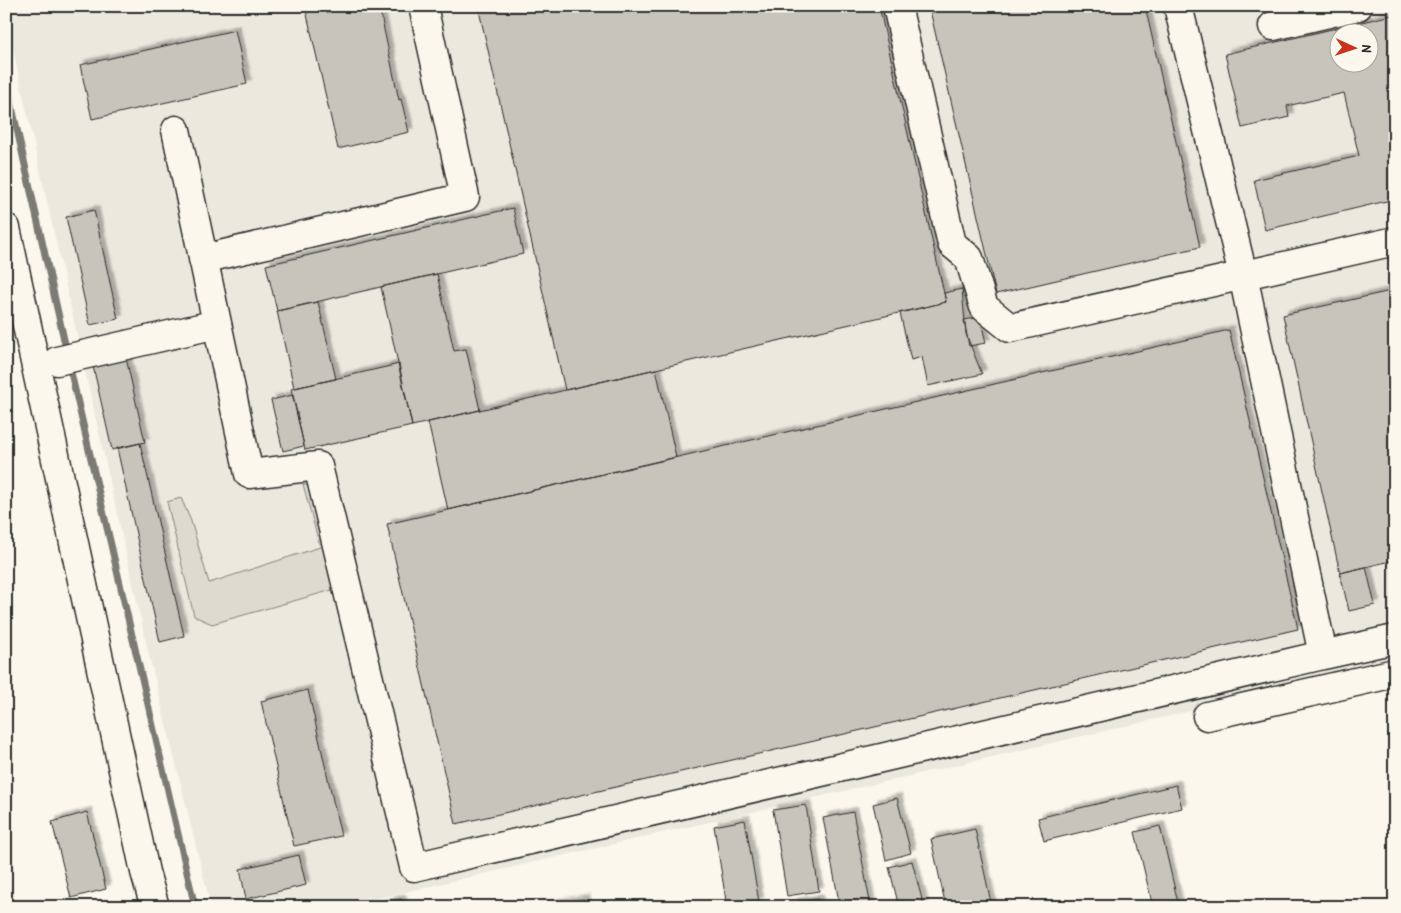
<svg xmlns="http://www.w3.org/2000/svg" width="1401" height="913" viewBox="0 0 1401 913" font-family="'Patrick Hand',sans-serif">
  <defs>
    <filter id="shadow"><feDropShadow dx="4.5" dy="-4.5" stdDeviation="1" flood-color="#0004"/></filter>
  </defs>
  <rect width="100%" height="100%" fill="#fbf7ec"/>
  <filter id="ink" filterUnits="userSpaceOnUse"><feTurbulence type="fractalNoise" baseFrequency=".02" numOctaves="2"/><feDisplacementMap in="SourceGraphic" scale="10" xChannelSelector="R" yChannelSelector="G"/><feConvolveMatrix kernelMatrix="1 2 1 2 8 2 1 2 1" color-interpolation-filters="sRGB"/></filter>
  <g filter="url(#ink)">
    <!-- built -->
    <path fill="#ebe8de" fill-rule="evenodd" d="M6,6H1395V664L340,907H211L148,651L6,19ZM1338,32H1368V62H1338Z"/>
    <!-- green -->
    <path fill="#dddad0" stroke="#84827e" d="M303,484L317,489L343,587L212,624L194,616L167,502L181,498L191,521L209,583L320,547Z"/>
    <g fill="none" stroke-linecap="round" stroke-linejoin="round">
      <!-- stream -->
      <path stroke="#7b7a75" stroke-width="7" d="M6,80L67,353
        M69,364L195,907"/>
    </g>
    <!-- building -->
    <path fill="#c7c4bc" stroke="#2b2b2b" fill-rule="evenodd" filter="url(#shadow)" d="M305,6H379L399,100L401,99L409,132L338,149Z
      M478,6H879L946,302L565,390Z
      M929,6H1145L1200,247L996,294Z
      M1392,15L1395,26V199L1265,230L1254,180L1359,156L1344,93L1287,106L1289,117L1242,128L1225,54ZM1338,32H1368V62H1338Z
      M235,30L247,84L92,119L80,65Z
      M513,208L523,254L277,311L266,265Z
      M94,210L118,319L90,325L66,217Z
      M437,274L454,351L466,349L480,410L412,426L381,287Z
      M962,289L966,334L982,374L928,386L922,357L911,360L900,313L946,302L944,293Z
      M1395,290V560L1340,573L1283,315Z
      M318,302L336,379L294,388L277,311Z
      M980,317L986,343L969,346L964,320Z
      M1229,330L1298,629L456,824L387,524Z
      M126,358L145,442L112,450L93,366Z
      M399,364L412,426L305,450L291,389Z
      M656,369L676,457L448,510L428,422Z
      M293,395L304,446L283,451L271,400Z
      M140,443L184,636L160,642L117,448Z
      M1366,567L1375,605L1349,611L1340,573Z
      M308,690L341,836L294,846L261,701Z
      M1176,785L1182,808L1044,841L1038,818Z
      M897,798L911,853L886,860L873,804Z
      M806,805L819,891L787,896L773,810Z
      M87,812L106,889L71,898L52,822Z
      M853,812L871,907H840L823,818Z
      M745,820L759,902L727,907L714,826Z
      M1160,826L1179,907H1153L1135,832Z
      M975,829L992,907H946L931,839Z
      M299,855L306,885L246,899L240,869Z
      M912,861L924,907H899L889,867Z
      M401,899L403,907H371Z
      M584,899L586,907H534Z
      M818,899L820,907H794L793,903Z"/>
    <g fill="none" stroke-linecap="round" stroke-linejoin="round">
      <defs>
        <path id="minor" d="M897,6L952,244L969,258L984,307L1010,328L1395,241
          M1178,6L1243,275L1323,655L1395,639
          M1273,26L1358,6
          M176,130L249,474L318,466L414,867L1323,655
          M6,228L145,872L155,907
          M203,259L465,197L423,6
          M57,361L217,324
          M1207,716L1395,673"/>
      </defs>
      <!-- minor casing -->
      <use href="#minor" stroke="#2b2b2b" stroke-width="31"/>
      <!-- minor -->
      <use href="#minor" stroke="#fbf7ec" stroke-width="28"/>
    </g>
  </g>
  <!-- margin -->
  <rect width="1401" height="913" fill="none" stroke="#fbf7ec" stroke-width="25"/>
  <rect x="12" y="12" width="1376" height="888" fill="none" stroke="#2b2b2b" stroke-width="2" filter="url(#ink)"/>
  <!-- north arrow -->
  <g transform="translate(1354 48) rotate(93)"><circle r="24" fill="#fbf7ec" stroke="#a8a59f"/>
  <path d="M0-4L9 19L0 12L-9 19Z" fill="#c8321e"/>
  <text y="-8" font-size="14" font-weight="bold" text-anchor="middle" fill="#2b2b2b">N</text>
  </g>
</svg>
